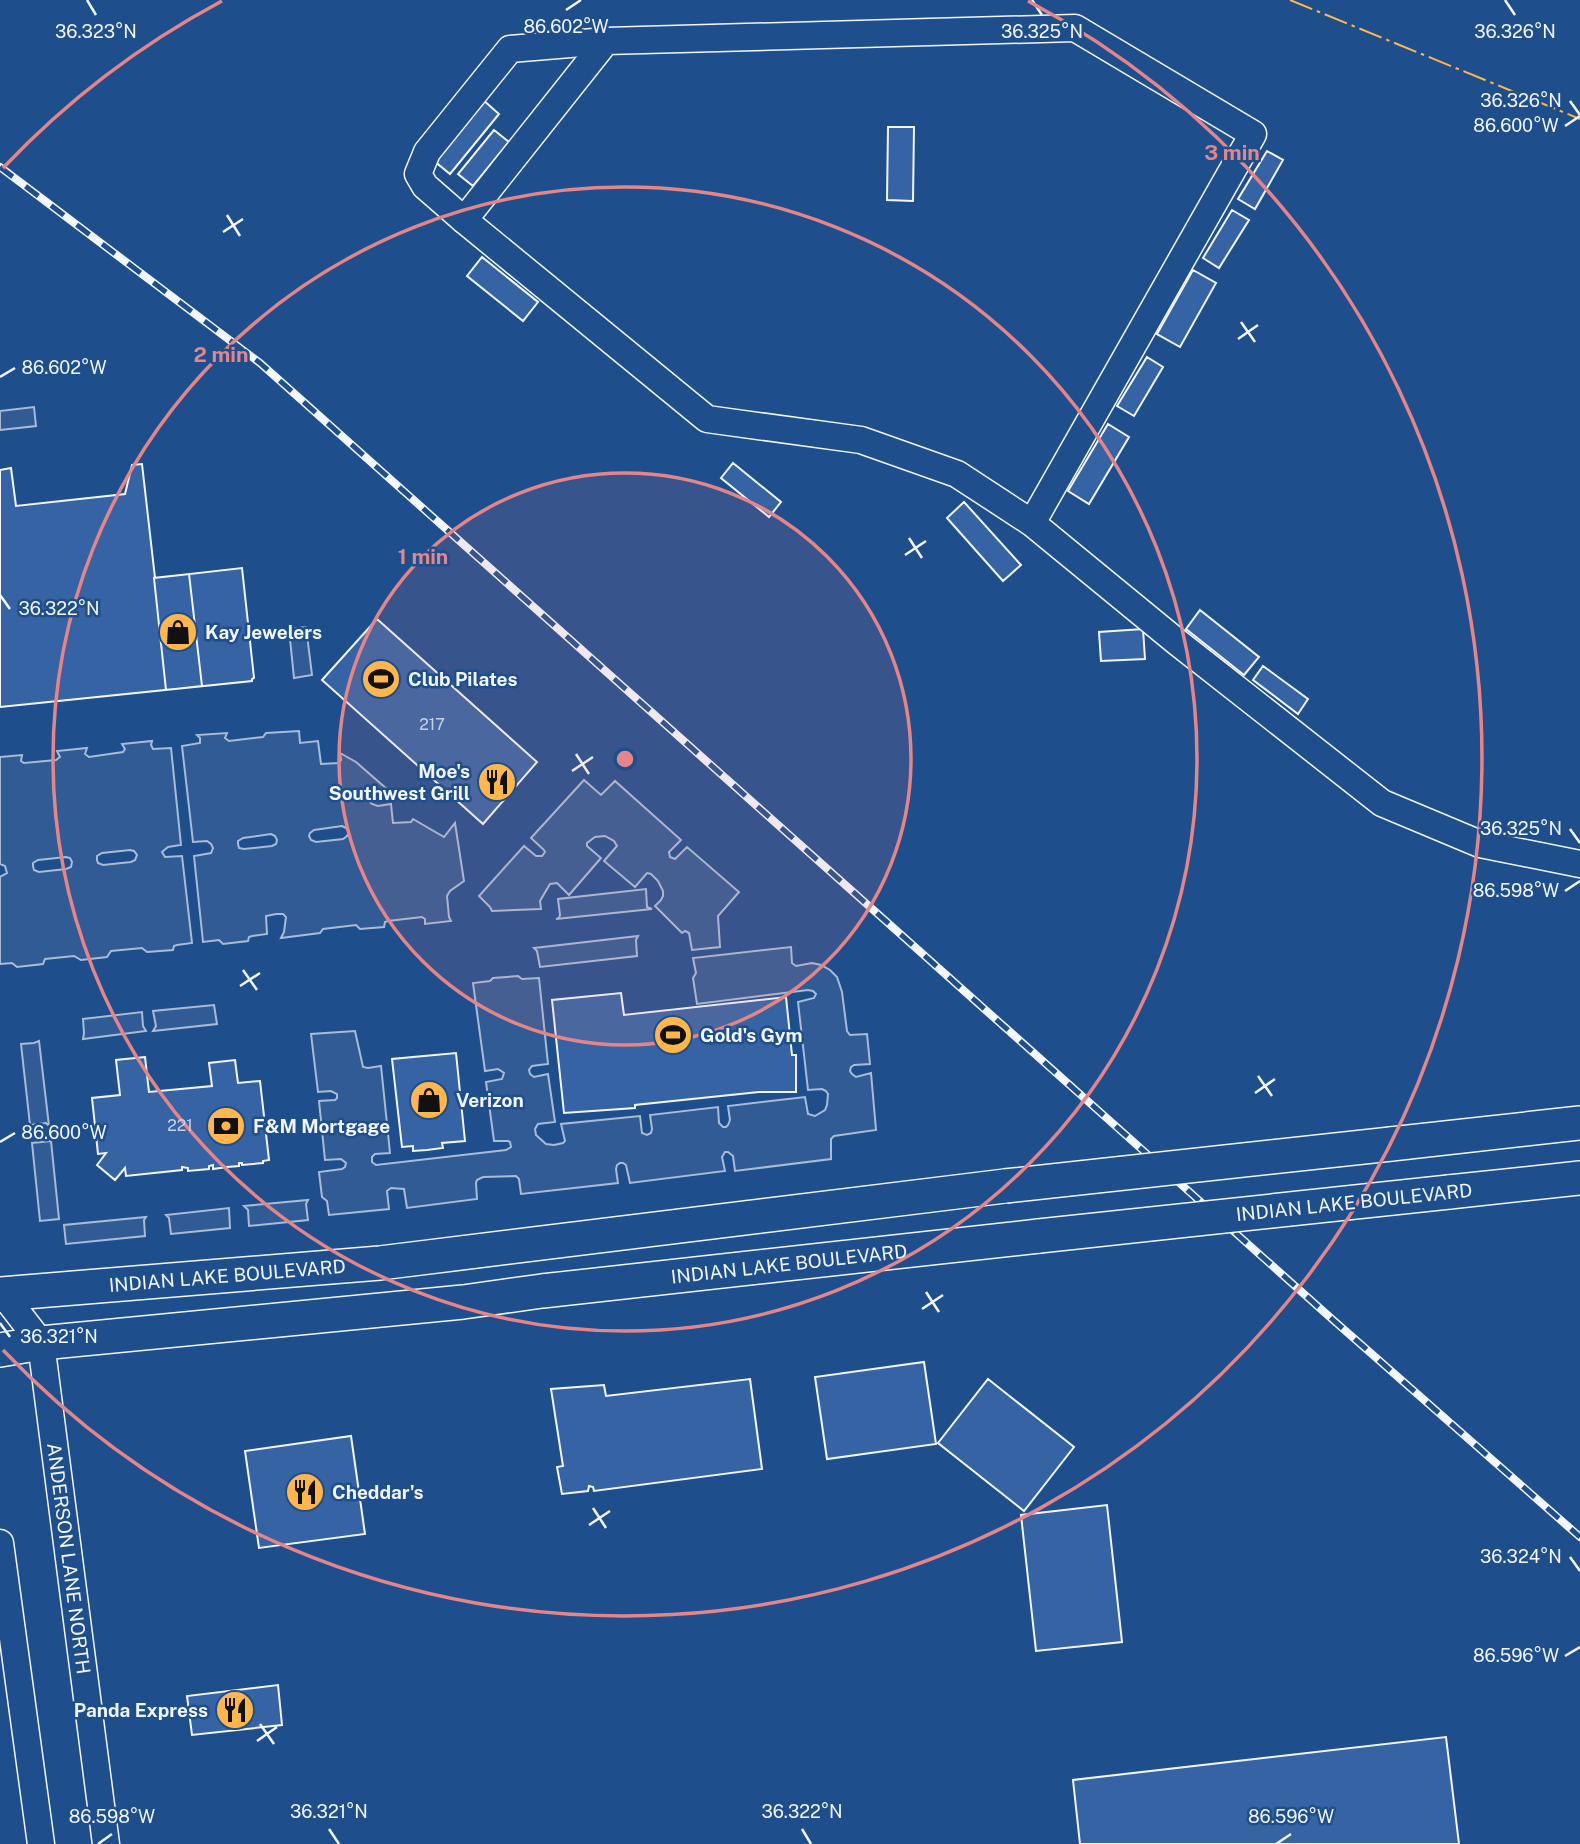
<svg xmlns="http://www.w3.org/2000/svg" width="1580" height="1844" viewBox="0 0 1580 1844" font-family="'Public Sans',sans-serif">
  <rect width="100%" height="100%" fill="#1f4e8c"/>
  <!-- parking -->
  <path fill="#305b95" stroke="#a8bbd7" stroke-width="2" fill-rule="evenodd" d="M34,407L36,426L0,430V411Z
    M306,627L312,675L294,678L289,629Z
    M299,731L300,743L318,741L321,764L339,763L341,760L340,753L356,762L388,790H375L370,798V802L372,804L378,806L391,804L393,823L411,822L413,819L444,837L455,823L464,881L450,891L447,896L449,917L451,921L425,924V919L422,917L388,921L385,922L384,927L360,929L356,925L323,929L320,933L281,938L284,932L286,917L283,914H276L266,916L267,934L252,936L249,937L248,941L223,944L219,940L203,942L194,856L211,853L213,848L211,844L207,841L193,842L182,746L200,743V738L197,735L227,733L225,738L229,741L263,737L266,733ZM342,826L346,828L349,832L347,836L343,839L316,842L311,840L309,836L310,833L314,830ZM271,834L275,836L277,840L276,844L272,846L244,849L239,848L238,844V841L243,838Z
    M152,741L151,745L153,749L171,748L181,845L168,847L162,852L165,857L182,856L192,943L177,945L174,946L173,950L147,952L142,948L111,951L107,957L81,960L74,956L45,959L43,964L17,967L12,963L0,964V877L7,873L5,866L0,864V757L22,755L21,761L24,763L56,760L60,757L57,751L87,748L85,754L89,757L123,752L125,749L122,744ZM130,850L134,851L137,855L135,860L131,862L103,865L98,863L97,860V856L102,853ZM66,857L70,858L72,862L71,867L66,869L39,872L34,870L33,866V863L38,860Z
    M584,780L601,795L615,781L681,840L669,852L670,857L675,859L687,847L739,892L718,916L720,947L692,950L689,933L685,931L682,933L655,906L661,900L663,896V891L658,881L651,874L647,873L635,887L604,861L617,846L614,841L605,836L595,837L587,843V846L601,858L569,895L557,883L550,884L540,901L541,909L492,911L490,907L479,896L524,846L536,856H542L545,852L544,850L531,838Z
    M646,889L647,907L652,909L556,919L559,918L560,915L558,899Z
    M638,936L636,940L637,956L540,967L537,951L534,948Z
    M791,947L792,963L796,966L812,963L821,965L830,970L837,977L842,992L847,1031L850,1035L867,1034L870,1064L854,1065L851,1067L850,1071L852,1074L856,1077L871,1073L876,1130L834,1136L831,1139V1159L735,1171L733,1156L728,1152H725L722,1157L725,1171L630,1183L626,1165L623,1163H620L617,1165L616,1169L618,1183L521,1194L519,1179L516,1176L483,1177L477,1180L476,1183L477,1199L407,1208L404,1189L391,1188L387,1191L389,1209L329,1215L327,1201L322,1197L319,1172L342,1169L345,1167L346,1163L341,1159L325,1160L319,1101L335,1100L337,1098V1094L331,1091L318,1092L311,1034L355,1031L363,1067L368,1068L381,1066L390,1153L375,1154L372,1157V1162L376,1165L506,1150L511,1147L510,1142L508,1141H494L486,1082L502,1079L504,1073L498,1069L485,1071L473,983L490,981L493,978L518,976L522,979L539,978L548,1064L532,1066L529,1070L530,1074L534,1077L548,1074L555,1122L538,1124L535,1129L536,1135L546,1144L554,1145L563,1143L565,1141L561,1124L640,1116L642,1133L647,1135L651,1133L652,1129L650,1115L718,1107L719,1123L723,1127H726L728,1125L730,1120L728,1106L805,1097L808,1114L815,1116L825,1110L827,1105L828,1094L826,1091L822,1089L808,1090L798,1002L814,998L816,994L813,991L808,990L697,1004L693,978L696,973L693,958Z
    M214,1005L217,1024L153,1031L156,1026L153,1011Z
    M142,1012L143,1026L146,1031L83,1039L84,1033L83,1019Z
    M39,1041L49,1126L46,1123L30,1125L21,1044L34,1043Z
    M51,1141L59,1219L40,1221L32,1143Z
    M308,1200L306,1204L308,1220L249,1226L248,1210L244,1206Z
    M229,1208L230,1228L171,1234L169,1218L166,1215Z
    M146,1217L144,1220L145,1236L66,1244L64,1225Z"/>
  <!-- building -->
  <path fill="#3563a3" stroke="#f2f6ff" stroke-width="2" d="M482,99L499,114L450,174L433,160Z
    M888,127H914L913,201L887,200Z
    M494,130L509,142L473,186L458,174Z
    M1267,151L1283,160L1255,209L1238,199Z
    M1232,210L1249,220L1219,268L1203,258Z
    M482,257L538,302L523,321L467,276Z
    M1193,270L1216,283L1180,347L1157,334Z
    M1147,357L1163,367L1134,416L1117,406Z
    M1108,424L1129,437L1089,504L1068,491Z
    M733,463L781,502L769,517L721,478Z
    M142,464L155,578L242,568L254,678L252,679V681L0,707V470L11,468L16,506L125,494L132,465Z
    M964,502L1021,565L1003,581L947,518Z
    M189,574L202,686L166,690L154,578Z
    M1200,610L1259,657L1244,675L1186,629Z
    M377,619L537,762L483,824L322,680Z
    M1143,629L1145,659L1101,661L1099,632Z
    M1263,666L1308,699L1298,714L1253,680Z
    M621,993L624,1015L786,997L792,1055H796V1092H759L635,1105V1108L564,1113L552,1000Z
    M456,1053L465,1141L442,1143L443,1148L427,1150L413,1151V1146L402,1147L392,1059Z
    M145,1057L149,1092L212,1086L209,1063L235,1060L238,1083L260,1081L269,1160L263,1161V1163L242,1165V1163H239V1166L227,1167L213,1169V1165L209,1166V1169L188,1171V1168L182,1167V1170L126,1176L125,1168L115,1180L97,1165L106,1153L98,1154L92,1098L120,1095L116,1060Z
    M924,1362L936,1444L827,1459L815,1377Z
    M750,1379L762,1469L594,1491L593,1487L589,1486L588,1491L562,1494L557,1467L563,1466L551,1389L604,1385L606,1396Z
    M988,1379L1074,1447L1024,1511L938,1443Z
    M351,1436L365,1534L259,1548L245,1451Z
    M1107,1505L1122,1642L1036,1651L1021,1515Z
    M278,1685L282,1725L192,1735L187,1696Z
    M1446,1737L1459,1844H1080L1073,1780Z"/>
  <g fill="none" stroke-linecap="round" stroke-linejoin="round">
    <defs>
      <g id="minor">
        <path d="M464,220L425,186L418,174L427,152L510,49L606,41"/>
        <path d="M1032,523L1253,134L1075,28L606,41L464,220L707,419L861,440L957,474L1032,523L1177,642L1382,803L1480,844L1580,864"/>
        <path id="s1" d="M0,1299L3,1294L41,1343L106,1844"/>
        <path d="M0,1543L41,1844"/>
      </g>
      <g id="major">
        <path d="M1391,1144L1580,1123"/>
        <path d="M1449,1192L1580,1178"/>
        <path id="s2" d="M0,1294L380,1263L1005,1186"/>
        <path id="s3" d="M0,1350L41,1343L463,1302L542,1291L1039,1236"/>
      </g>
    </defs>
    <!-- minor casing -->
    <use href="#minor" stroke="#f2f6ff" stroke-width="29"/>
    <!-- major casing -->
    <use href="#major" stroke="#f2f6ff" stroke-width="36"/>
    <!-- minor -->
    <use href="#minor" stroke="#1f4e8c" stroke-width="26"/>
    <!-- major -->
    <use href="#major" stroke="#1f4e8c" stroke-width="33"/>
    <defs>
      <path id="rail" d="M0,167L260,363L1332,1319L1580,1537"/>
    </defs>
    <!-- rail casing -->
    <use href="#rail" stroke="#f2f6ff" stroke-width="8"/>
    <!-- rail -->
    <use href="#rail" stroke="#1f4e8c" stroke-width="5" stroke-dasharray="16" stroke-linecap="butt"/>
    <defs>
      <path id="major-bridge" d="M1005,1186L1391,1144
        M1039,1236L1449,1192"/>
    </defs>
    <!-- major-bridge casing -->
    <use href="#major-bridge" stroke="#f2f6ff" stroke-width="36" stroke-linecap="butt"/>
    <!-- major-bridge -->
    <use href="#major-bridge" stroke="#1f4e8c" stroke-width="33"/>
    <!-- power -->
    <path stroke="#ffb74d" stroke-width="2" stroke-dasharray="24 5 3.5 5" stroke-linecap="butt" d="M1290,0L1580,119"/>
  </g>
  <!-- ticks -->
  <path fill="none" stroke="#f2f6ff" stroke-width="2.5" d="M87,0L96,15M1032,0L1042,15M1505,0L1515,15M566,10L581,0M1570,101L1580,115M1565,126L1580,116M227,215L240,236M223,232L243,219M1241,322L1255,342M1238,339L1258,325M0,377L15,368M909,538L922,558M905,555L926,541M0,595L10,609M576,754L589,774M572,771L593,757M1570,829L1580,843M1565,891L1580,881M243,970L257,990M240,986L260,973M1258,1076L1272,1096M1255,1093L1275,1079M0,1142L15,1133M926,1292L939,1312M922,1309L943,1295M0,1323L10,1337M593,1508L606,1528M589,1525L610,1511M1570,1557L1580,1571M1565,1656L1580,1647M260,1724L274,1744M257,1741L277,1727M329,1829L339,1844M802,1829L811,1844M98,1844L112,1834M1276,1844L1291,1834"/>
  <!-- distance rings -->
  <circle cx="625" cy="759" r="286" fill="#e38589" fill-opacity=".12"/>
  <g fill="none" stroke="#e38589" stroke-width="3.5">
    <circle cx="625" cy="759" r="286"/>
    <circle cx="625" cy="759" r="572"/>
    <path d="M3 168A858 858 0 0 1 222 1M1028 1A858 858 0 1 1 3 1350"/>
  </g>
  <!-- icons -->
  <defs>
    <symbol id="shop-disc" viewBox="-11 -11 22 22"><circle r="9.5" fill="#ffb74d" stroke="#1f4e8c"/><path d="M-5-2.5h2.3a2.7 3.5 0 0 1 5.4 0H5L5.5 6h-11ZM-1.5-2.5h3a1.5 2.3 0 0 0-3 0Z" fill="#111"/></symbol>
    <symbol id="stadium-disc" viewBox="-11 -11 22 22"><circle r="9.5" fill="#ffb74d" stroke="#1f4e8c"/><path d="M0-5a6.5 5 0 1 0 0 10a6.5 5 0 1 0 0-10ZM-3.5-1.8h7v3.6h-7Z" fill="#111"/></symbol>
    <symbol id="restaurant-disc" viewBox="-11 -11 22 22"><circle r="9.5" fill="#ffb74d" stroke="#1f4e8c"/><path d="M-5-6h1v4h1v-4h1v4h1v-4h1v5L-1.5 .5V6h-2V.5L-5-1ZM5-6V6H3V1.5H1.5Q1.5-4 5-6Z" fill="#111"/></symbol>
    <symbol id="bank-disc" viewBox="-11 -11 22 22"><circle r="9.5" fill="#ffb74d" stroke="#1f4e8c"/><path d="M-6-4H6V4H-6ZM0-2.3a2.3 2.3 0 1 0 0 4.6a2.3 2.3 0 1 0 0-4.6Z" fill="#111"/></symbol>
  </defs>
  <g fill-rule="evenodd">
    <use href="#shop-disc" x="156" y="610" width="44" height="44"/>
    <use href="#stadium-disc" x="359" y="657" width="44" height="44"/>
    <use href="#restaurant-disc" x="475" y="760" width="44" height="44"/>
    <use href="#stadium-disc" x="651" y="1013" width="44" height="44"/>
    <use href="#shop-disc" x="407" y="1078" width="44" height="44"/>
    <use href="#bank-disc" x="204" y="1104" width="44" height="44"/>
    <use href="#restaurant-disc" x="283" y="1470" width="44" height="44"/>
    <use href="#restaurant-disc" x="213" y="1688" width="44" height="44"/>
  </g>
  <g text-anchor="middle" stroke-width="5" stroke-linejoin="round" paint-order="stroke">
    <!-- number labels -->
    <g font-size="16" fill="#c3d1e8">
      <text x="432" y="730">217</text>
      <text x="180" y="1131">221</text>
    </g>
    <!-- poi labels -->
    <g font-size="19" font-weight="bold" fill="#f2f6ff" stroke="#1f4e8c" text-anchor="start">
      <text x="205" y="639">Kay Jewelers</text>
      <text x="408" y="686">Club Pilates</text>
      <text x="470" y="778" text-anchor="end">Moe's<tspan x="470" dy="22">Southwest Grill</tspan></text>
      <text x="700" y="1042">Gold's Gym</text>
      <text x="456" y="1107">Verizon</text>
      <text x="253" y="1133">F&amp;M Mortgage</text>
      <text x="332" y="1499">Cheddar's</text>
      <text x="208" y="1717" text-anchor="end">Panda Express</text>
    </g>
    <!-- street labels -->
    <g font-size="19" fill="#f2f6ff" stroke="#1f4e8c">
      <text transform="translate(1354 1202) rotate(-6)" y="7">INDIAN LAKE BOULEVARD</text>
      <text dy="7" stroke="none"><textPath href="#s3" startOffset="794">INDIAN LAKE BOULEVARD</textPath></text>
      <text dy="7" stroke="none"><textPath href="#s2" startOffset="228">INDIAN LAKE BOULEVARD</textPath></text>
      <text dy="7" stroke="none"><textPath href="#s1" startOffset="285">ANDERSON LANE NORTH</textPath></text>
    </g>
  </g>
  <g font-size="18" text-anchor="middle" fill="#f2f6ff" stroke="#1f4e8c" stroke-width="5" stroke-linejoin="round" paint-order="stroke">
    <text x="566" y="33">86.602°W</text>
    <text x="1515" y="38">36.326°N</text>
    <text x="96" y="38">36.323°N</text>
    <text x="1042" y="38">36.325°N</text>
    <text x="1521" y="107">36.326°N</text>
    <text x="1516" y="132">86.600°W</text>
    <text x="64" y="374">86.602°W</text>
    <text x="59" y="615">36.322°N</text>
    <text x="1521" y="835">36.325°N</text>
    <text x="1516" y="897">86.598°W</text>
    <text x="64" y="1139">86.600°W</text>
    <text x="59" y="1343">36.321°N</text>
    <text x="1521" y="1563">36.324°N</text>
    <text x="1516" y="1662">86.596°W</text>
    <text x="329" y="1818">36.321°N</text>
    <text x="802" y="1818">36.322°N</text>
    <text x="112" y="1823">86.598°W</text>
    <text x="1291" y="1823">86.596°W</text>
  </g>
  <circle cx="625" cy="759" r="10" fill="#e38589" stroke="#1f4e8c" stroke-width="3.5"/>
  <g font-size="21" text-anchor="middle" font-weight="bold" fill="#e38589" stroke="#1f4e8c" stroke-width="5" stroke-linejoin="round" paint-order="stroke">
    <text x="1232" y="160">3 min</text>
    <text x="221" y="362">2 min</text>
    <text x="423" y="564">1 min</text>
  </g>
</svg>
